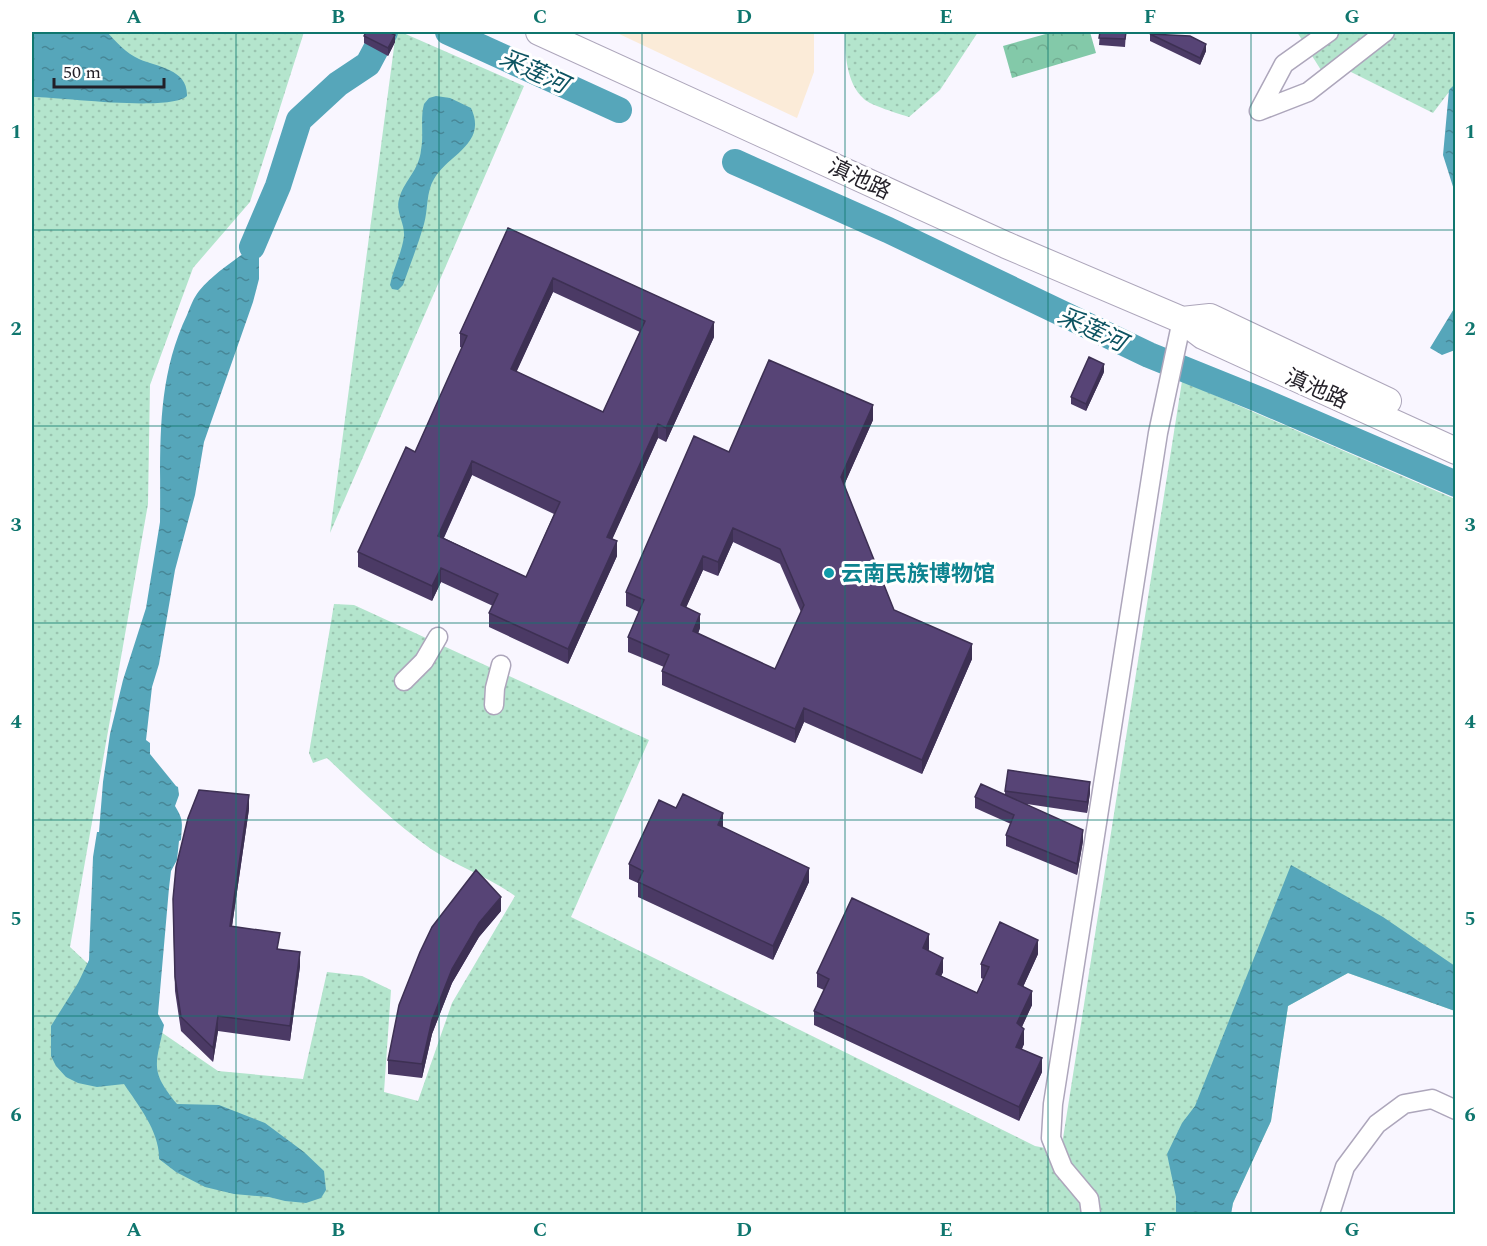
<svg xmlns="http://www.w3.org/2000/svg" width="1487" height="1246" viewBox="0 0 1487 1246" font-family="Spectral,'Noto Sans SC',serif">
  <defs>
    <pattern id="grass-dots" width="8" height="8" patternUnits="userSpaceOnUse" patternTransform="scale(1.5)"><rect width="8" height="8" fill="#b4e5cd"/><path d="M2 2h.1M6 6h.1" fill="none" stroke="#9ac4b0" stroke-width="1.8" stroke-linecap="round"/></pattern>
    <pattern id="forest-crowns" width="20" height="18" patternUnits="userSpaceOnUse" patternTransform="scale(1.5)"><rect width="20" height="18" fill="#83c9a9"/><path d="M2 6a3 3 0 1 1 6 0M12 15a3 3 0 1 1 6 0" fill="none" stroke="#71ac91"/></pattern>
    <pattern id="water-ripples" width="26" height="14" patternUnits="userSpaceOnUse" patternTransform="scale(1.5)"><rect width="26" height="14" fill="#56a6ba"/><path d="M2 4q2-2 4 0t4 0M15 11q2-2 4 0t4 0" fill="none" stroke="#478797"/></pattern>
  </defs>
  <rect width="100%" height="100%" fill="#f9f6ff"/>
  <!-- commercial -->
  <path fill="#fbebd8" d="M615,32H814V72L797,118Z"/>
  <!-- grass -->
  <path fill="url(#grass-dots)" d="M32,32H304L250,202L193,268L150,385L148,504L70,947L161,1032L218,1071L303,1079L327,972L362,976L391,990L384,1092L418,1101L452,1003L515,896C489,877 458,867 431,849C393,822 361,790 327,758L313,763L309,753L334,604L354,605L649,740L571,917L1035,1146L1061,1151L1182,381L1455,499V1011L1348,973L1288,1006L1271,1121L1233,1203L1231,1214H32Z
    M396,32H401L524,86L330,533Z
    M845,32H978L940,90L909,117C899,114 870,105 864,99C846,83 845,54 845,32Z
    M1297,32H1455V84L1433,113L1349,71L1331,86Z"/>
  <!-- forest -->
  <path fill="url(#forest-crowns)" d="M1053,32H1090L1096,53L1012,78L1003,46Z"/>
  <!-- water -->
  <path fill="url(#water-ripples)" d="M32,32H107C116,42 126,53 139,59C157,67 188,69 187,96C169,112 61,97 32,97Z
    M1455,84V193L1443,155L1449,90Z
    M436,96L450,98L471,108C488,144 447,155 434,179C426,192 428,210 424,224C418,245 410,265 403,285L398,290L392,289L390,285C393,269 402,253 404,236C405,222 394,211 400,196C405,180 419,170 421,150C424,135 420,119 424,104L429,98Z
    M252,247L259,248V279L253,302L204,442L195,495L175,570L159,664L152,687L146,740L150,743V754L176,786L178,787L179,795L175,806C184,821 182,822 181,840L179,841L177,860L171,871L169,888L158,1014L164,1025C156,1065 149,1070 177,1104L219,1105L265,1123L304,1152L324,1171L326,1190L321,1198L306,1203L285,1201L269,1197L234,1194L205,1187L176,1172L159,1159C160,1132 138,1105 124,1084L97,1087L78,1083L66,1077L56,1066L51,1056V1026L78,983L89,960L93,857L97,832H99L103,782L110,734L123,680L146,608L160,522C161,450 155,382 187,315C190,307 194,297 199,291C214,273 234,261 252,247Z
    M1455,307V350L1442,355L1430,348Z
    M1291,865L1383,917L1455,966V1011L1348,973L1288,1006L1271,1121L1233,1203L1231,1214H1176V1197L1167,1154L1182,1123L1195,1106Z"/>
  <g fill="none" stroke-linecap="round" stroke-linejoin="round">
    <!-- river -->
    <path stroke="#56a6ba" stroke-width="26" d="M448,32L619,110
      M735,162L888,230L1149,355L1258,399L1456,484
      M252,247L278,186L299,120L338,84L368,64L385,32"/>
    <defs>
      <path id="street" d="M1259,111L1308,92L1385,32
        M1259,111L1284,64L1329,32
        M404,681L424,661L438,637
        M494,705L495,688L501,665
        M1091,1214L1089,1199L1063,1168L1051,1138L1053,1104L1158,433L1182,320
        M1330,1214L1345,1167L1377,1124L1404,1104L1432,1099L1456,1110"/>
      <path id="secondary" d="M539,32L1006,245L1182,320L1203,336L1456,451
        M1182,320L1210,317L1388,401"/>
    </defs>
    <!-- street casing -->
    <use href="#street" stroke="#ada6bb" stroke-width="21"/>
    <!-- secondary casing -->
    <use href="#secondary" stroke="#ada6bb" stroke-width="28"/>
    <!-- street -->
    <use href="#street" stroke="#fff" stroke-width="18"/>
    <!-- secondary -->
    <use href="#secondary" stroke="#fff" stroke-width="26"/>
  </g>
  <!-- wall -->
  <path fill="#4b3a65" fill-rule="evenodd" d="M1100,32H1126L1125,47L1099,45Z
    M1150,34L1206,51L1200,65L1150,41Z
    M364,36L395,42L388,56L364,43Z
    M508,228L714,337L666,442L658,438L612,539L617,556L568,664L489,627V613L493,606L441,582L432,601L358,567V552L415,452L462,348L460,347V333ZM553,292L640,332L603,412L516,372ZM472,475L554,514L526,577L444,538Z
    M1104,372L1086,411L1071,404V397Z
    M873,420L844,485L894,610L972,659L922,774L804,722L795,743L662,685V671L664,667L628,652V637L639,612L626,606V592L729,452ZM733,542L780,564L801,612L775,669L698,634L700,628L686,607L703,570L718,576Z
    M1005,791L1090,793L1087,813L1027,804L1083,841L1077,875L1006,846V835L1011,824L975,808V797L1005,795Z
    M676,808L723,827L809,882L773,960L638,897V883L629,879V864Z
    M249,809L232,926L279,949L300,966L290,1041L218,1031L213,1062L181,1031L175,991L173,913Z
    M501,911L479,937L452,983L432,1034L422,1078L388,1074V1060L432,927Z
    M929,949L928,951L943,972L941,976L977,993L983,979L981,978V964L1038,954L1023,987L1032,1005L1022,1027L1024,1044L1022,1049L1042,1072L1019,1121L814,1025V1011L824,990L817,987V973Z"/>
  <!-- shaded-wall -->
  <path fill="#3d3053" d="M395,35V42L388,56V48Z
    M1206,44V51L1200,65V58Z
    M553,278V292L511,384V369Z
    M714,322V337L666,442V428Z
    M1104,364V372L1086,411V404Z
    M873,405V420L841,492V477Z
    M658,424V438L607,551V537Z
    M472,461V475L438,550V536Z
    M733,528V542L718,576V562Z
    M617,541V556L568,664V649Z
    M703,556V570L681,619V605Z
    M441,568V582L432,601V586Z
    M700,614V628L693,645V631Z
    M972,644V659L922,774V760Z
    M804,708V722L795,743V729Z
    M1090,782V793L1087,813V802Z
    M249,795V809L230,940V926Z
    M723,813V828L718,825Z
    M1083,830V841L1077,875V864Z
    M809,868V882L773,960V946Z
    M501,897V911L479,937L452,983L432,1034L422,1078V1064L432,1020L452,969L479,923Z
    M929,934V949L923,963V948Z
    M1038,940V954L1018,998V984Z
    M300,952V966L290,1041V1026Z
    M943,958V972L936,988V974Z
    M1032,991V1005L1017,1037V1023Z
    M218,1016V1031L213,1062V1048Z
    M1024,1029V1044L1016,1061V1047Z
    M1042,1058V1072L1019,1121V1107Z"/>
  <!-- building -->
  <path fill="#574476" stroke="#3d3053" stroke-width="1.5" fill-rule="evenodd" d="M366,32H389L395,35L388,48L364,36Z
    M1100,32H1126L1125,39L1099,38Z
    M1150,34L1190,36L1206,44L1200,58Z
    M508,228L714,322L666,428L658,424L607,537L617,541L568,649L489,613L498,594L441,568L432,586L358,552L406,447L415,452L467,336L460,333ZM553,278L645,321L603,412L511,369ZM472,461L560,502L526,577L438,536Z
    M1089,357L1104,364L1086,404L1071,397Z
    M769,360L873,405L841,477L894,610L972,644L922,760L804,708L795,729L662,671L669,655L628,637L644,600L626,592L694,436L729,452ZM733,528L780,549L804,605L775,669L693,631L700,614L681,605L703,556L718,562Z
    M1008,770L1090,782L1087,802L1005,791Z
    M981,784L1083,830L1077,864L1006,835L1014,815L975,797Z
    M199,790L249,795L230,926L280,933L277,949L300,952L290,1026L218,1016L213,1048L181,1017L175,977L173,899L176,867L188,818Z
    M683,794L723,813L718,825L809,868L773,946L638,882L643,871L629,864L659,800L676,808Z
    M476,870L501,897L479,923L452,969L432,1020L422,1064L388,1060L399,1005L420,952L432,927Z
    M852,898L929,934L923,948L943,958L936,974L977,993L989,967L981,964L1000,922L1038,940L1018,984L1032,991L1017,1023L1024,1029L1016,1047L1042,1058L1019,1107L814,1011L829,979L817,973Z"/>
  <!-- grid -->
  <path fill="none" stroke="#0f766e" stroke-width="1.5" stroke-opacity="0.55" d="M236,32V1214M439,32V1214M642,32V1214M845,32V1214M1048,32V1214M1251,32V1214M32,230H1456M32,426H1456M32,623H1456M32,820H1456M32,1016H1456"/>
  <!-- markers -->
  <circle fill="#0f9aa8" stroke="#fff" stroke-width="2" cx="829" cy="573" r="6"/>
  <g text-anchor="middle" stroke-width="6" stroke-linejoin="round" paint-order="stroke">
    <!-- street labels -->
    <g font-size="22" fill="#221f27" stroke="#fff">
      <text transform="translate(860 178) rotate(25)" y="8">滇池路</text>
      <text transform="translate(1317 388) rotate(24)" y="8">滇池路</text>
    </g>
    <!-- culture labels -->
    <g font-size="22" font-weight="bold" fill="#0d838f" stroke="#fff" text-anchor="start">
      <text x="841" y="581">云南民族博物馆</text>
    </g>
    <!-- water labels -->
    <g font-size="24" font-style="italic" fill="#0d5462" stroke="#fff">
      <text transform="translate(534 71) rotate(25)" y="8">采莲河</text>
      <text transform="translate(1092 329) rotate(25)" y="8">采莲河</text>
    </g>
  </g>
  <!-- border -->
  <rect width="1487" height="1246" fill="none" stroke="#ffffff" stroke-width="66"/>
  <!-- scale -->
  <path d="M54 78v9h110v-9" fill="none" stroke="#221f27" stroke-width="3"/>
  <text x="63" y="78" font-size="18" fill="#221f27" stroke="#ffffff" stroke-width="4.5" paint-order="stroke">50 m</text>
  <rect x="33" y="33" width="1421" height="1180" fill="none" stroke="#0f766e" stroke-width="2"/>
  <g font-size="20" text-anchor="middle" font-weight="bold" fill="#0f766e">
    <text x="134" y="23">A</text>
    <text x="338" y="23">B</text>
    <text x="540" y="23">C</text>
    <text x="744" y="23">D</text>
    <text x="946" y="23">E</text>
    <text x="1150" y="23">F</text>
    <text x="1352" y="23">G</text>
    <text x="16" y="138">1</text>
    <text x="1470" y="138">1</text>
    <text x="16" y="335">2</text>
    <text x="1470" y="335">2</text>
    <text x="16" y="531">3</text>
    <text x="1470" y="531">3</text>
    <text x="16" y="728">4</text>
    <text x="1470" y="728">4</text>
    <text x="16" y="925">5</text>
    <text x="1470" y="925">5</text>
    <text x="16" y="1121">6</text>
    <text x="1470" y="1121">6</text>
    <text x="134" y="1236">A</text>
    <text x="338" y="1236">B</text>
    <text x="540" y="1236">C</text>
    <text x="744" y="1236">D</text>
    <text x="946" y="1236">E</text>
    <text x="1150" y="1236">F</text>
    <text x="1352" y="1236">G</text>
  </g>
</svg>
